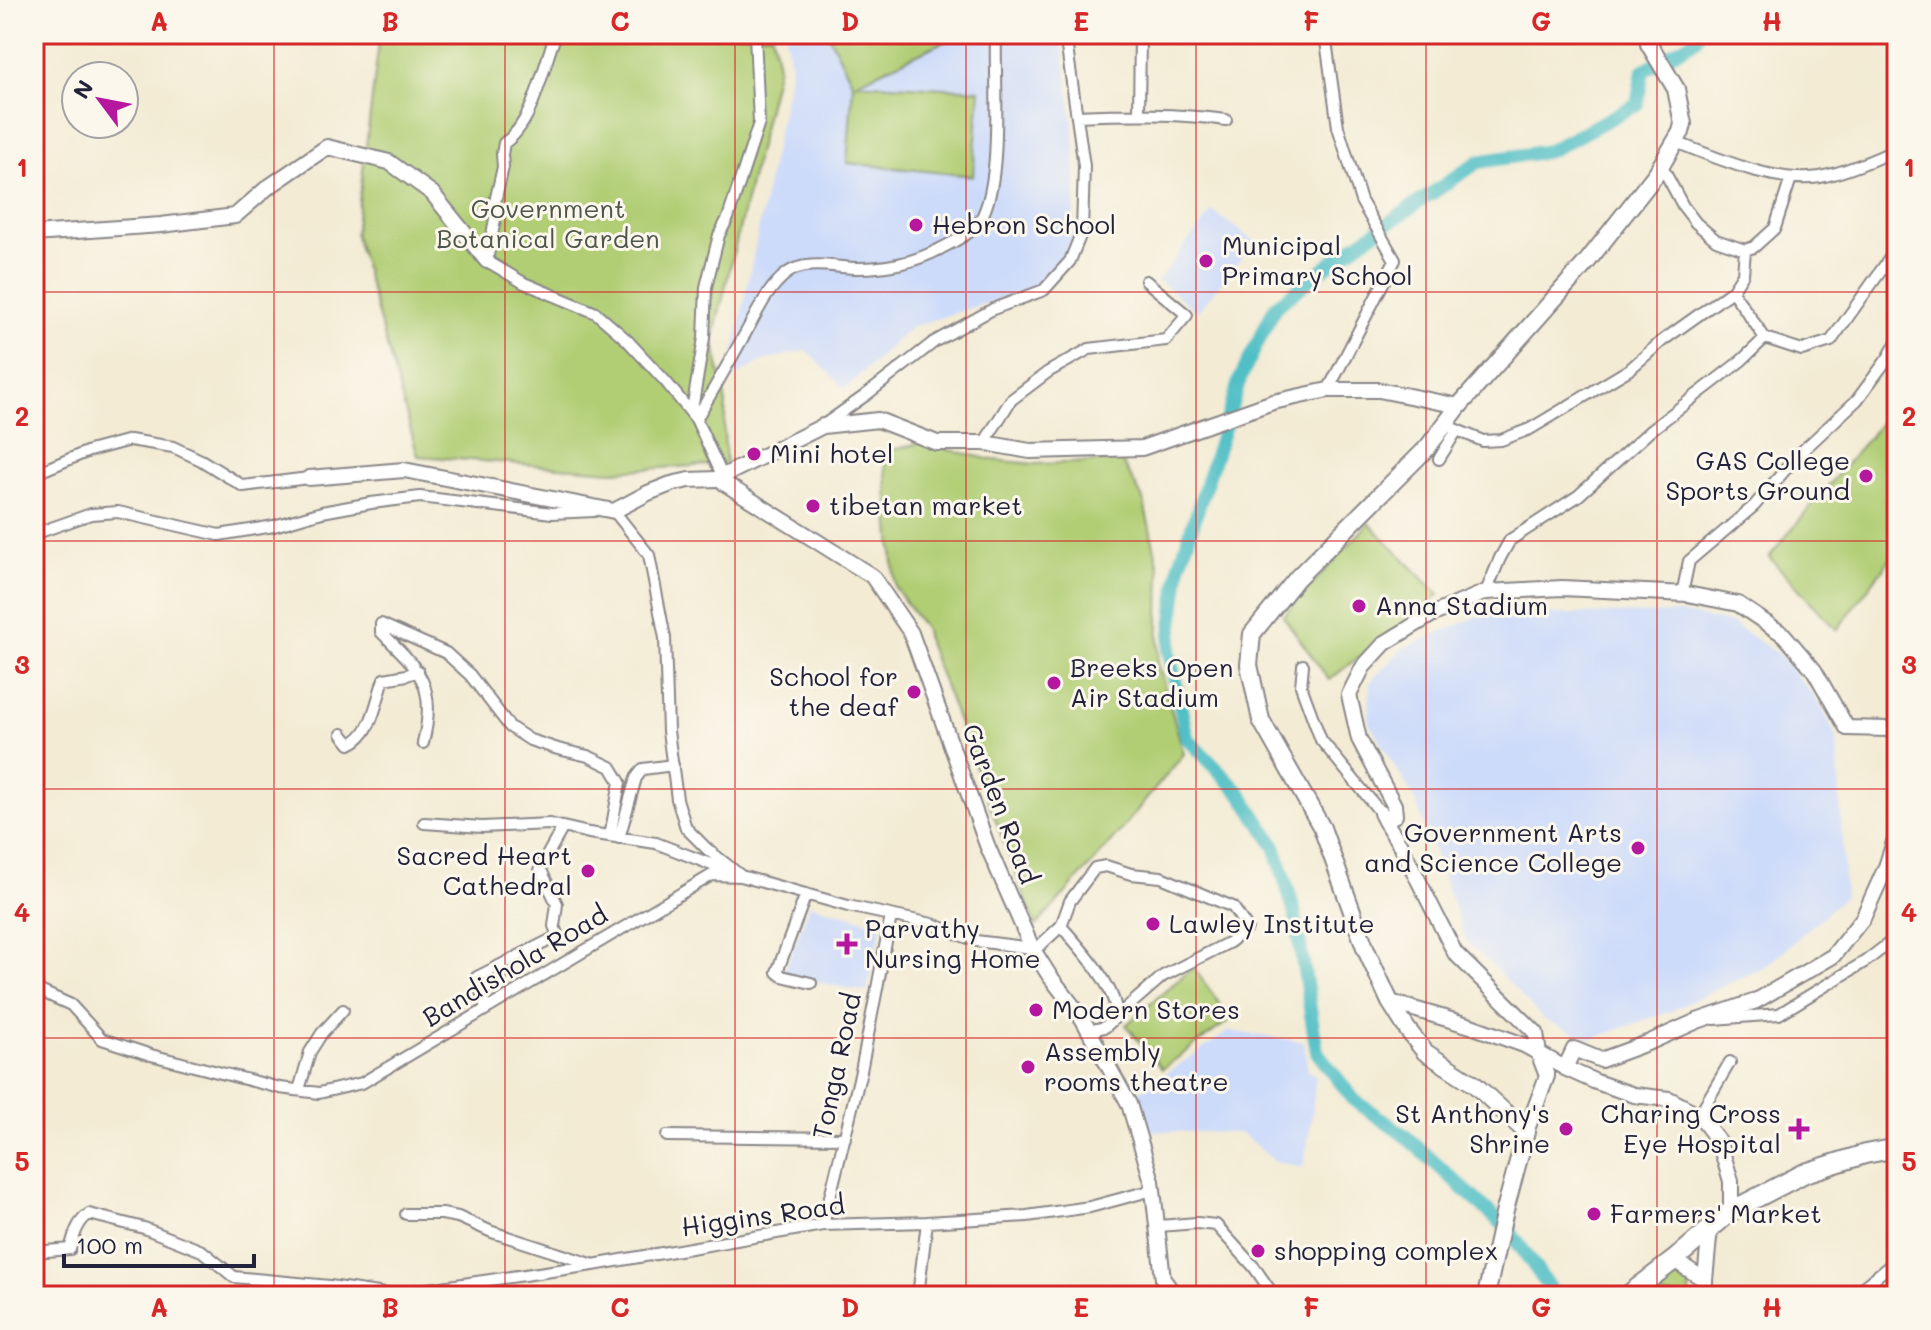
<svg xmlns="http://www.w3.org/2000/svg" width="1931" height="1330" viewBox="0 0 1931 1330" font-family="Mali,sans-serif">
  <rect width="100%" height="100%" fill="#fbf7ec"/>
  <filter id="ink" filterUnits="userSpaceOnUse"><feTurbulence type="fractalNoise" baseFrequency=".0125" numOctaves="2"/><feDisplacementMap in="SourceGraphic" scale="16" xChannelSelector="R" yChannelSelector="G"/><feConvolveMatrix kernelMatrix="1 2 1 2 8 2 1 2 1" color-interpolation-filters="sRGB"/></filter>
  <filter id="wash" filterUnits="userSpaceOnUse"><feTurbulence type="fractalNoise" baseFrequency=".006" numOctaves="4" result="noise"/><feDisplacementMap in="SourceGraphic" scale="32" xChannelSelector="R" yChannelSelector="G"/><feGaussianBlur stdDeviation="1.8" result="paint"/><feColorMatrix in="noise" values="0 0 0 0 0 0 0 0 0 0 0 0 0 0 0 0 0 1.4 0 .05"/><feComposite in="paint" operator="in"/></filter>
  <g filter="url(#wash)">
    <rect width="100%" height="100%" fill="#f3ebd4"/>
    <!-- built -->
    <path fill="#cddbfa" d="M785,34H1061L1074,131L1076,194L1070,255L1042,285L911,327L845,389L806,350L762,361L728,381L791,67Z
      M1212,211L1255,242L1197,312L1158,280Z
      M1681,613L1733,624L1780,655L1820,704L1837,738L1845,896L1768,965L1671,1011L1591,1039L1544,1020L1498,971L1466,941L1415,800L1369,723L1370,682L1403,648L1481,615Z
      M810,904L882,925L867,992L783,975Z
      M1229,1031L1304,1042L1308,1071L1316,1075L1311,1123L1303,1167L1274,1161L1241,1133L1151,1131L1138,1092Z"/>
    <!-- green -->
    <path fill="#b1ce74" stroke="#6a7858" stroke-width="2" d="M380,34H772L778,66L713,339L726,404L724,432L726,464L611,471L418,456L355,234Z
      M828,34H960L855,83L980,90L973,176L847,163L853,84Z
      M1897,403V550L1837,630L1769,557Z
      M921,443L992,460L1035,464L1122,461L1143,499L1160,571L1158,663L1184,754L1105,849L1036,926L927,640L925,630L895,587L884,452Z
      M1369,523L1439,595L1329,680L1283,616Z
      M1193,967L1231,1019L1162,1069L1126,1025Z
      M1673,1276L1690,1286V1296H1649V1293Z"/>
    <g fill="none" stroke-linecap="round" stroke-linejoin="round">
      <!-- canal -->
      <path stroke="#51bfc6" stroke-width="14" d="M1555,1296L1508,1229L1404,1135L1354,1100L1317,1052L1295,914L1275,846L1241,794L1187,738L1169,652L1180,564L1240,379L1275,307L1340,256L1478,162L1549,151L1637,104L1643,71L1695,40L1697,34"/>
    </g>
  </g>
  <g filter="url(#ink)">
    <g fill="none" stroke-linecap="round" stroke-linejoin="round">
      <defs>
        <path id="street" d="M556,34C543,65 534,124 504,143L502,154L503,167L495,202L496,214L487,261L524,283L596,313L627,340L666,382L696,419
          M1325,34L1338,127L1361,201L1395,260L1328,390
          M1139,113L1140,34
          M1077,116C1127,114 1176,113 1226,120
          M1675,142C1718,158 1774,184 1820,177C1842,173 1877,159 1897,149
          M1661,165L1683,206L1696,223L1716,240L1745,250L1754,247L1775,228L1791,178
          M1732,291L1765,338
          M696,419C713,391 729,362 745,334C757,313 767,289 786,274C805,259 836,268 858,268C887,268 913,263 940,249C951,243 967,236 976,226C1005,193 994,79 996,34
          M825,424L866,395L934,342L993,309L1044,290L1070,261L1082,231L1084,166L1065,34
          M1445,425L1483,441L1501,440L1530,429L1630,369L1662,341L1732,291L1743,274L1745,250
          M984,443L1011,400L1048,372L1089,349L1166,340L1187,315L1146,281
          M1439,459L1457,430
          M721,473L696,419L693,404L704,338L706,287L719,235L728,218L759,123L755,34
          M34,474L89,451L130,440L173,447L201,460L243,486L309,478
          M610,511H614L649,555L665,638L668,731L677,799L686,828L707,849L741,876
          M34,534L91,514L118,512L219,535L274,526L322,512L371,503L420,497L552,513L594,511
          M1486,592L1500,558L1510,540L1578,496L1651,430L1742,360L1765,338L1802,350L1831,341L1897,248
          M1682,594L1689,561L1754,506L1797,456L1857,400L1888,358L1897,342
          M381,624L446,653L470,675L510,727L530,740L558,749L588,756L611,767L620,782L610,836
          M381,624V632C420,670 437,685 423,743
          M1303,665L1301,686L1321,740L1381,813
          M342,734L350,744C373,734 376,701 384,679L407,675L418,671
          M424,823L482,827L550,824L589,833L656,843L728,871
          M619,838L636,778L643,769L673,765
          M806,894L777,972L782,976L811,983
          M1061,926L1070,901L1095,868L1106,866L1131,874L1161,877L1233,907L1247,928L1230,942L1163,976L1117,1016
          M1034,951L1061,926C1077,944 1104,974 1112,996C1115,1002 1116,1009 1117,1016L1105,1027L1088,1031
          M34,990L40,991L71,1005L102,1039L151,1055L280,1088L319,1093L362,1083L712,875L741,876L848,906L932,924L976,941L1032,948
          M486,1009L477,977L558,936L554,926L557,904L540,868L563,827
          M1714,1019L1779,1014L1866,961L1897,937
          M299,1090L310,1052L322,1033L343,1010
          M1699,1115L1730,1062
          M667,1136L845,1138
          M406,1214H442L458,1217L492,1232L591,1264
          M823,1225L861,1071L891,916
          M1159,1226L1197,1223L1216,1225L1254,1267L1270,1290L1269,1296
          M34,1250L35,1252L70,1249C74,1236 77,1222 89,1214L144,1228L202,1251L234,1277L330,1286L385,1294
          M447,1286L464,1296
          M34,1296L68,1294L77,1296
          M380,1296L593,1265L823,1225L927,1222L1027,1216L1090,1207L1153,1190
          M918,1296L927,1222
          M1857,1296L1863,1287L1897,1260"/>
        <path id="secondary" d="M34,234L161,225L235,216L267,188L327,147L389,162L432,193L487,261
          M727,474L823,426L878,420L937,443H984L1030,451L1142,448L1273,402L1328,390H1379L1459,406
          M309,478L404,470L614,511L648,493L671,484L689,480L717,479
          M724,483L872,576L911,633L987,845L1032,948L1049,975L1082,1018L1129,1104L1152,1181L1163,1279L1175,1296
          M1381,813L1385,821L1395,815L1394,805L1359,739L1349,695L1363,667L1385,643L1431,615L1486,592L1562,588L1687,594L1738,604L1784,635L1814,670L1847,728L1888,729L1897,734
          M1385,821L1402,848L1455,953L1536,1033L1539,1055L1547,1076L1526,1132
          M1390,1002L1471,1026L1524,1045L1565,1068
          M1731,1211V1181L1719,1142L1699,1115L1669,1099L1634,1095L1596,1082L1565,1068L1574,1049L1601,1060L1650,1042L1697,1021L1756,1001L1833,956L1863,918L1886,867L1897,833
          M1674,1260L1705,1280
          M1705,1296V1280L1710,1228"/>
        <path id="primary" d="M1486,1296L1505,1210L1526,1132L1474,1084L1425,1052L1407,1029L1390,1002L1366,950L1322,828L1261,720L1249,665L1252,634L1297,578L1427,448L1459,406L1586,263L1656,174L1681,132L1683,124L1676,89L1649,44L1650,34"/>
        <path id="highway" d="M1627,1296L1674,1260L1731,1211L1805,1173L1865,1154L1897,1148"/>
      </defs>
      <!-- street casing -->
      <use href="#street" stroke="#8a8688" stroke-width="14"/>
      <!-- secondary casing -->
      <use href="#secondary" stroke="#8a8688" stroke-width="18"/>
      <!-- primary casing -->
      <use href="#primary" stroke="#8a8688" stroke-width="20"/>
      <!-- highway casing -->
      <use href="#highway" stroke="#8a8688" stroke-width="22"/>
      <!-- street -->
      <use href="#street" stroke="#fff" stroke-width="10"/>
      <!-- secondary -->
      <use href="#secondary" stroke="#fff" stroke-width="14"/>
      <!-- primary -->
      <use href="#primary" stroke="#fff" stroke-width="16"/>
      <!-- highway -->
      <use href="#highway" stroke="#fff" stroke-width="18"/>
    </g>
  </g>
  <!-- grid -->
  <path fill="none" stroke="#d62828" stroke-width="2" stroke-opacity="0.55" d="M274,34V1296M505,34V1296M735,34V1296M966,34V1296M1196,34V1296M1426,34V1296M1657,34V1296M34,292H1897M34,541H1897M34,789H1897M34,1038H1897"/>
  <!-- markers -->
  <g fill="#b5179e" stroke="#fbf7ec" stroke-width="3">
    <circle cx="916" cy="225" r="8"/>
    <circle cx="1206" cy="261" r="8"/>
    <circle cx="754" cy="454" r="8"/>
    <circle cx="1866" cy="476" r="8"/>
    <circle cx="813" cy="506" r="8"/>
    <circle cx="1359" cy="606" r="8"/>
    <circle cx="1054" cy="683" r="8"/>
    <circle cx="914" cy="692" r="8"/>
    <circle cx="1638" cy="848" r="8"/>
    <circle cx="588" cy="871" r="8"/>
    <circle cx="1153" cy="924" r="8"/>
    <path d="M843 932h8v8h8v8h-8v8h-8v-8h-8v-8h8z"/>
    <circle cx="1036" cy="1010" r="8"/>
    <circle cx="1028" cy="1067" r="8"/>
    <circle cx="1566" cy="1129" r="8"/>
    <path d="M1795 1117h8v8h8v8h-8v8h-8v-8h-8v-8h8z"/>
    <circle cx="1594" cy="1214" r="8"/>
    <circle cx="1258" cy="1251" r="8"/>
  </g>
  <g text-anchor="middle" stroke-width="6" stroke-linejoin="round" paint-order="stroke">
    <!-- park labels -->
    <g font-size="26" fill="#4d564c" stroke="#fbf7ec">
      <text x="548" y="218">Government<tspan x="548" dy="30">Botanical Garden</tspan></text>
    </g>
    <!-- poi labels -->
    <g font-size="26" fill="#22223b" stroke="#fbf7ec" text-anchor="start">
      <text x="932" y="234">Hebron School</text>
      <text x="1222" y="255">Municipal<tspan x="1222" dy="30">Primary School</tspan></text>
      <text x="770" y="463">Mini hotel</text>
      <text x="1850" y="470" text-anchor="end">GAS College<tspan x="1850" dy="30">Sports Ground</tspan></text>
      <text x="829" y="515">tibetan market</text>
      <text x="1375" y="615">Anna Stadium</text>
      <text x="1070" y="677">Breeks Open<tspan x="1070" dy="30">Air Stadium</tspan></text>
      <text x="898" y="686" text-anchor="end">School for<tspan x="898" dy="30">the deaf</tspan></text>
      <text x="1622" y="842" text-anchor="end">Government Arts<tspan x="1622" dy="30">and Science College</tspan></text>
      <text x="572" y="865" text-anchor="end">Sacred Heart<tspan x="572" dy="30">Cathedral</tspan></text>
      <text x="1169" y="933">Lawley Institute</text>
      <text x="865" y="938">Parvathy<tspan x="865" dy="30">Nursing Home</tspan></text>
      <text x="1052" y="1019">Modern Stores</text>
      <text x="1044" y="1061">Assembly<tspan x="1044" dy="30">rooms theatre</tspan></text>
      <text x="1550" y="1123" text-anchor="end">St Anthony's<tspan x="1550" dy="30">Shrine</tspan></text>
      <text x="1781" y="1123" text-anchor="end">Charing Cross<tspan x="1781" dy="30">Eye Hospital</tspan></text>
      <text x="1610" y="1223">Farmers' Market</text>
      <text x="1274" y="1260">shopping complex</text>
    </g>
    <!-- street labels -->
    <g font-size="26" fill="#22223b" stroke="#fbf7ec">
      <text transform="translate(1000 804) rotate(69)" y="9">Garden Road</text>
      <text transform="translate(515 966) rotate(-31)" y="9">Bandishola Road</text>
      <text transform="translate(837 1066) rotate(-78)" y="9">Tonga Road</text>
      <text transform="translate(763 1216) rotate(-8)" y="9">Higgins Road</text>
    </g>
  </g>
  <!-- margin -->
  <rect width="1931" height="1330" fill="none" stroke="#fbf7ec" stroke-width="88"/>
  <!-- north arrow -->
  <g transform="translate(100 100) rotate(302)"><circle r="38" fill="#fbf7ec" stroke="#a4a2a5" stroke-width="2"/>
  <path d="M0-6L14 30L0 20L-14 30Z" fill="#b5179e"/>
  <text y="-12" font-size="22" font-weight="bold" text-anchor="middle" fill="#22223b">N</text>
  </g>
  <!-- scale -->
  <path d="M64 1254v12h190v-12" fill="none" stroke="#22223b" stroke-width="4"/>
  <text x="76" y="1254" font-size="24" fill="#22223b" stroke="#fbf7ec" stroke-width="6" paint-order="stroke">100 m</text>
  <rect x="44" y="44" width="1843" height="1242" fill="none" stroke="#d62828" stroke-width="3"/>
  <g font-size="26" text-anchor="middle" font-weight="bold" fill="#d62828">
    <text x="159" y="31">A</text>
    <text x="390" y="31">B</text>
    <text x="620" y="31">C</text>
    <text x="850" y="31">D</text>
    <text x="1081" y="31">E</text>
    <text x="1311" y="31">F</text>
    <text x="1541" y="31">G</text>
    <text x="1772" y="31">H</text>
    <text x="22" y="177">1</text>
    <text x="1909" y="177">1</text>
    <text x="22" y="426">2</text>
    <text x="1909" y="426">2</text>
    <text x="22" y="674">3</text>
    <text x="1909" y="674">3</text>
    <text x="22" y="922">4</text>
    <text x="1909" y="922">4</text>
    <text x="22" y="1171">5</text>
    <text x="1909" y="1171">5</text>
    <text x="159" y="1317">A</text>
    <text x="390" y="1317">B</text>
    <text x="620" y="1317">C</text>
    <text x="850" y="1317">D</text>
    <text x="1081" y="1317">E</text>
    <text x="1311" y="1317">F</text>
    <text x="1541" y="1317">G</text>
    <text x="1772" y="1317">H</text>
  </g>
</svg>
